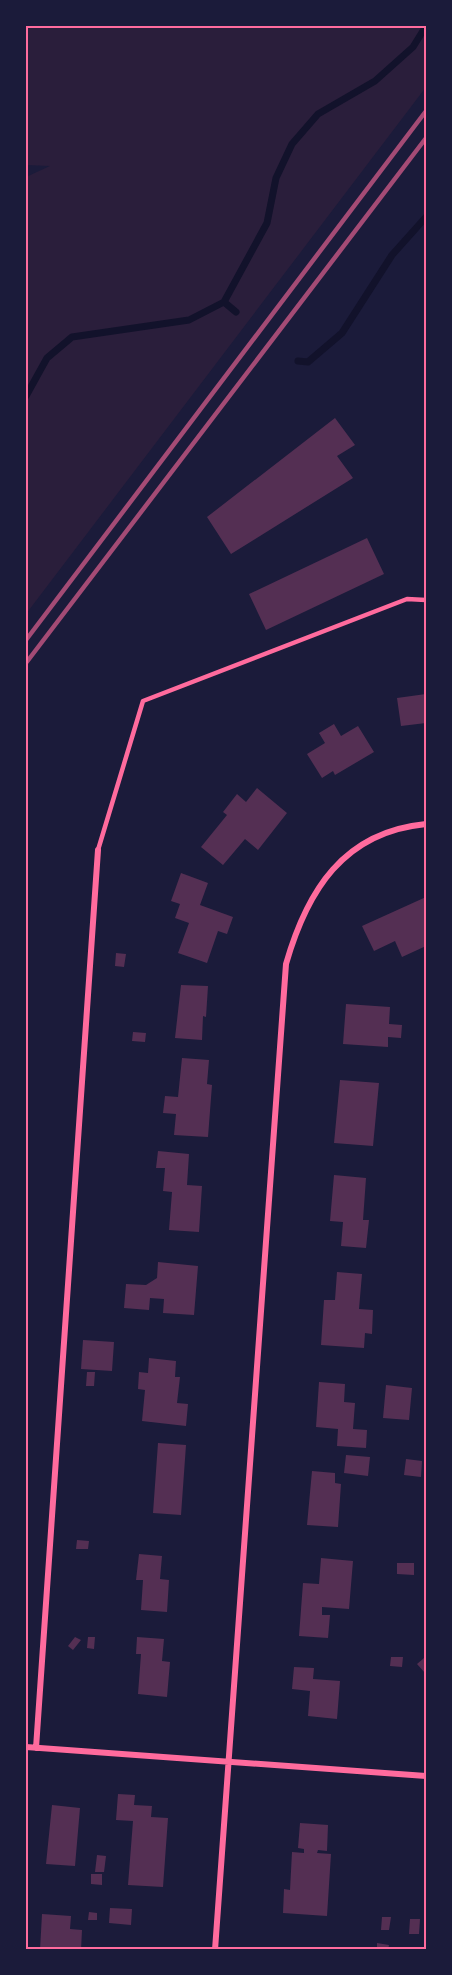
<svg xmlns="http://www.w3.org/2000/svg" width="452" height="1975" viewBox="0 0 452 1975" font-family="Ubuntu,sans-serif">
  <rect width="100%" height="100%" fill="#1b1b3a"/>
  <!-- green -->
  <path fill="#2a1e3b" d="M26,26H426V87L26,614V177L50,166L26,165Z"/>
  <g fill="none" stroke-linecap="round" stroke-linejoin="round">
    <!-- stream -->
    <path stroke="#12122b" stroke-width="7" d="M224,302L236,312
      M298,361L308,362L342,333L392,255L426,217
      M26,396L47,358L72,337L189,320L224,302L267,223L276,178L292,144L318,114L375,81L413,47L426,26"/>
  </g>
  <!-- building -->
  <path fill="#542f53" d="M335,418L355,445L337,456L353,478L231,554L207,517Z
    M367,538L384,574L266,630L249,594Z
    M426,694V723L401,726L397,698Z
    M334,724L341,736L358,726L374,752L335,775L333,771L322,778L307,754L325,743L319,733Z
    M257,788L287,813L258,850L245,839L223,865L201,847L227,815L223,812L237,794L246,802Z
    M181,873L208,883L200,905L233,917L227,934L218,931L207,963L178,953L189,923L175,918L180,904L171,901Z
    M426,897V946L402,957L395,941L374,951L362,926Z
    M116,953L126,954L124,967L115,966Z
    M181,985L208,986L206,1017L203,1016L202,1040L175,1038Z
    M346,1004L390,1007L389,1024L402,1025L401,1038L388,1037V1047L343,1044Z
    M133,1032L146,1033L145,1042L132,1041Z
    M182,1058L209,1060L207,1084L212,1085L208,1137L174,1135L176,1114L163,1113L165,1096L178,1097Z
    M340,1080L379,1083L373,1146L334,1143Z
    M158,1151L189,1154L187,1185L202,1186L199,1232L169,1230L172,1192L163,1191L165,1168H156Z
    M334,1175L366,1178L363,1220H369L366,1248L341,1246L343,1222L330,1221Z
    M158,1262L198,1266L194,1315L163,1313L164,1299L150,1298L149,1310L124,1308L126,1284L146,1285L157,1278Z
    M337,1272L362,1274L359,1309L373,1310L372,1334L365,1333L364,1348L321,1345L324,1300H335Z
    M83,1340L114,1342L112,1371L81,1369Z
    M149,1358L176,1361L175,1377H180L177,1403L188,1404L186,1426L142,1421L145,1390L138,1389L139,1372L148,1373Z
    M87,1372H95L94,1386H86Z
    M319,1382L345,1384L344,1402L355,1403L353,1429L367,1430L366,1448L337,1446L338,1429L316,1427Z
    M386,1385L412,1388L409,1420L383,1418Z
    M158,1443L186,1445L181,1515L153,1513Z
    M346,1455L370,1457L368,1476L344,1473Z
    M406,1459L422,1461L421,1477L404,1475Z
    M312,1471L335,1473V1483L341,1484L338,1527L307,1525Z
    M77,1540L89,1541L88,1549H76Z
    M139,1554L162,1556L160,1579L169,1580L167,1612L141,1610L143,1580H136Z
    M321,1558L353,1561L349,1609L322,1607V1615H330L328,1638L299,1636L303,1583L319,1584Z
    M397,1563H414V1575L397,1574Z
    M75,1637L81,1640L73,1650L68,1646Z
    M88,1637H95L94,1649L87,1648Z
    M137,1637L164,1639L162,1661L170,1662L167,1697L138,1694L141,1654H136Z
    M391,1657H403L402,1667L390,1666Z
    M424,1658L426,1661V1672L425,1673L417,1664Z
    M294,1667L314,1668L313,1679L340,1681L337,1719L308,1716L310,1691L292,1689Z
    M118,1794L135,1795L134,1805L152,1806L151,1817L168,1818L163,1887L128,1885L133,1821L116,1820Z
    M52,1805L80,1808L75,1866L46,1864Z
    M300,1823L328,1825L327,1851L318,1850L317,1853L331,1854L327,1916L283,1913L284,1889L290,1890L292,1852L304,1853V1849L298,1848Z
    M97,1855L106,1856L104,1872H95Z
    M91,1874H102V1885L91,1884Z
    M110,1908L132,1909L131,1925L109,1923Z
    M89,1912L97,1913V1920H88Z
    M42,1914L71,1916L70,1929L82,1930L81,1950H40Z
    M382,1917H391L389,1930H381Z
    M410,1919H420L419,1934H409Z
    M377,1943L389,1945L388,1950H377Z"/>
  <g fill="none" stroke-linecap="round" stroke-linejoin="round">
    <!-- service -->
    <path stroke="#ff6b9d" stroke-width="4.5" d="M98,850L143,701L407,599L426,600"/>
    <!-- minor -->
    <path stroke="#ff6b9d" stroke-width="6" d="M26,1747L426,1776
      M36,1748L98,850
      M215,1950L286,964C307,891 343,832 426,824"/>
    <!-- rail -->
    <path stroke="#a44b75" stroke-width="4.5" d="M26,640L426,111
      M26,663L426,138"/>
  </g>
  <!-- border -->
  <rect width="452" height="1975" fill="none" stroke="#1b1b3a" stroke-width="54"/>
  <rect x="27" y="27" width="398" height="1921" fill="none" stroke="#ff6b9d" stroke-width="2"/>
</svg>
